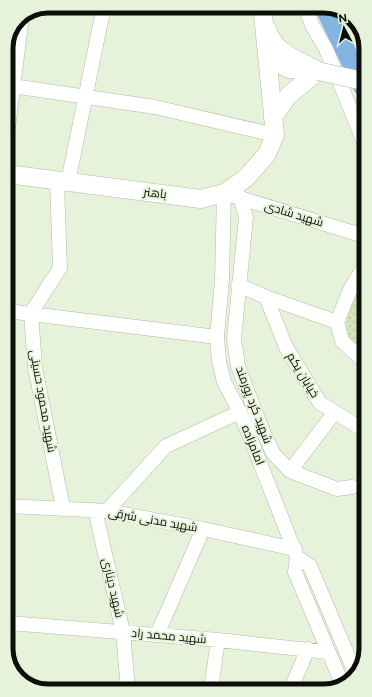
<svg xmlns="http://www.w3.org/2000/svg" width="372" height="697" viewBox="0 0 372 697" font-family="Figtree,Cairo,sans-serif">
  <defs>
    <pattern id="park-dots" width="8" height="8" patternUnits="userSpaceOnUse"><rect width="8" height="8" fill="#d2e4bc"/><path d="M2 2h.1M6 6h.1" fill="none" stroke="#b3c2a0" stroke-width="1.8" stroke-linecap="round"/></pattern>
    <pattern id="building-back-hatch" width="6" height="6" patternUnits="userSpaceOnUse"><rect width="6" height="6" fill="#b3bda7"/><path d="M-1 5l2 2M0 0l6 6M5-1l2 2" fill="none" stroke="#99a18e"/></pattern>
  </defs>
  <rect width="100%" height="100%" fill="#e7f2db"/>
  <!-- park -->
  <path fill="url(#park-dots)" d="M364,280V352C333,333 349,304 364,280Z"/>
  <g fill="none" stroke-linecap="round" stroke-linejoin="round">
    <!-- river -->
    <path stroke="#84b5e2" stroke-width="20" d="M324,6L363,86"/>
  </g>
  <!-- building -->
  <path fill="url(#building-back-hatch)" d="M366,648V652L361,666L356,652Z"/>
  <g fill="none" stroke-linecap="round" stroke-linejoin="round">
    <defs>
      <path id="minor" d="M305,6L312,25L326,49L363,140
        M360,28L363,34
        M6,85L155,107L275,135
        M7,136L22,16
        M57,182L60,268L31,313L35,367L63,508
        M68,182L104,6
        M240,197L246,217L234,339L238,366L261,427L273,453L290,471L337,489L352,487
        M238,285L266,297L337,322
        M266,297L286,347L320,403L365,431
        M7,311L217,337
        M337,322L350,290L364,267
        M337,322L342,341L364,361
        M290,471L335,412
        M8,506L107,511L203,529L295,549
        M95,510L123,632L128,690
        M107,511L166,446L240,412
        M297,557L310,566L356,675
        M9,623L218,640L328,652
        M157,635L203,529
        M343,686L295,572L297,557L240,412L224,382L219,361L217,337L222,280L224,193L364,236
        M291,688L308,649
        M211,689L218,640"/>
      <path id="major" d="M267,29C273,52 298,60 318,71
        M268,59L290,69L311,71
        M273,117L289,95L318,71
        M7,174L201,199L224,193L245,179L267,154L275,135L263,15"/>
    </defs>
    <!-- minor casing -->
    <use href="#minor" stroke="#b1bba5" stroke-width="15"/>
    <!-- major casing -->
    <use href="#major" stroke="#b1bba5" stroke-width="19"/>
    <!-- minor -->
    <use href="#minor" stroke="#fff" stroke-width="14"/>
    <!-- major -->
    <use href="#major" stroke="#fff" stroke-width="18"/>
    <defs>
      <path id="major-bridge" d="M318,71L363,81"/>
    </defs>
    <!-- major-bridge casing -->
    <use href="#major-bridge" stroke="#b1bba5" stroke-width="19" stroke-linecap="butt"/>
    <!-- major-bridge -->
    <use href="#major-bridge" stroke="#fff" stroke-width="18"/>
  </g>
  <g text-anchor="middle" stroke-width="4" stroke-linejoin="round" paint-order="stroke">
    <!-- street labels -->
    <g font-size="12" fill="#0c0f08" stroke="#e7f2db">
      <text transform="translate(155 193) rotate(7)" y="4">باهنر</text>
      <text transform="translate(294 214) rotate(17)" y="4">شهید شادی</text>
      <text transform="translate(303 375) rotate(59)" y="4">خیابان یکم</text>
      <text transform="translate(43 401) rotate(80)" y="4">شهید محمود حسینی</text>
      <text transform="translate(254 405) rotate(69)" y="4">شهید کرد پورمند</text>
      <text transform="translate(253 445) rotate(68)" y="4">امامزاده</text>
      <text transform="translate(153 520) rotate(10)" y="4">شهید مدنی شرقی</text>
      <text transform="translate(113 588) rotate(77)" y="4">شهید دیناری</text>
      <text transform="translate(169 636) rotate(5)" y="4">شهید محمد راد</text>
    </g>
  </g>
  <!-- crop -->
  <path d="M0 0H372V697H0ZM48 13H324A35 35 0 0 1 359 48V649A35 35 0 0 1 324 684H48A35 35 0 0 1 13 649V48A35 35 0 0 1 48 13Z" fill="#e7f2db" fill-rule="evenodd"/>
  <path fill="none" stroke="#0c0f08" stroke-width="5" d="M48 13H324A35 35 0 0 1 359 48V649A35 35 0 0 1 324 684H48A35 35 0 0 1 13 649V48A35 35 0 0 1 48 13Z"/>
  <!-- north arrow -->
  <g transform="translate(344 28) rotate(353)" stroke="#e7f2db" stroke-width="3" paint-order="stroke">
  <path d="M0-3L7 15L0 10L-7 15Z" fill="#0c0f08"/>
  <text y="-6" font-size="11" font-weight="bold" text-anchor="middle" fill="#0c0f08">N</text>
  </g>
</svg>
